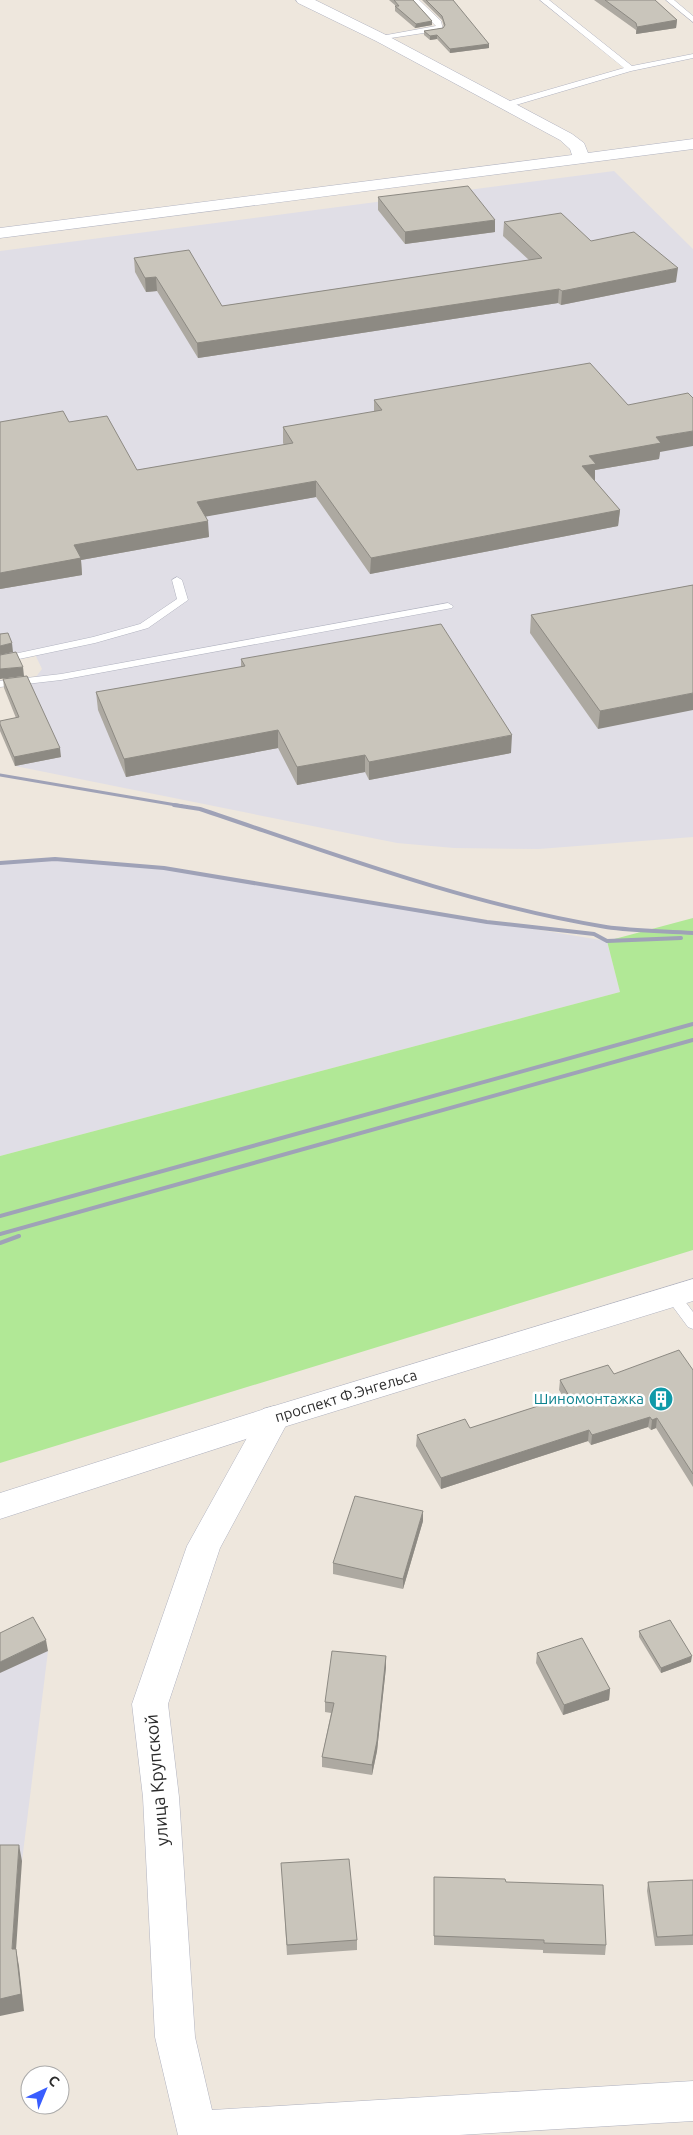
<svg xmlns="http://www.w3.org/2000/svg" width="693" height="2135" viewBox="0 0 693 2135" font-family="Ubuntu,sans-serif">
  <rect width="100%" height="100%" fill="#eee7dd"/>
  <!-- industrial -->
  <path fill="#e0dee6" d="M614,171L693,249V837L539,849L454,848L397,843L15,766L29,686L42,669L33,650L0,656V251Z
    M55,859L164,868L607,941L620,992L0,1156V863Z
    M34,1627L48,1651L22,1861L0,1939V1644Z"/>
  <!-- green -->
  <path fill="#b1e896" d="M693,918V1250L0,1463V1156L620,992L607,941Z"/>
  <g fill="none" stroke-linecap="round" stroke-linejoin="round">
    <defs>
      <path id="service" d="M411,0H419L441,21L443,30L378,40L377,38L381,36L436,26Z
        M540,0H549L632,66L693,54V58L631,71L509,107H503V103L624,68Z
        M666,0H674L693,16V22Z
        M177,577L182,580L188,600L148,628L95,643L0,663V657L93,637L140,624L177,599L172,580Z
        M448,603L453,606L452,608L61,680L0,687V681L61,674Z
        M673,1290L678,1292L693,1312V1329L688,1327L665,1296L668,1292Z"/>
      <path id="minor" d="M296,0H315L386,35L572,134L584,143L588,153L693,139V149L0,238V228L572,155L570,149L560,140L376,41L298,3Z
        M274,1406L285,1409L290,1418L220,1548L168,1704L179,1797L195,2037L212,2110L693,2081V2121L459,2135H178L155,2037L143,1797L132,1704L187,1546L263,1409Z"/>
      <path id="tertiary" d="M693,1279V1301L274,1430L0,1519V1493L274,1406Z"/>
    </defs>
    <!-- service casing -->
    <use href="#service" stroke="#b1b3c0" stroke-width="1"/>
    <!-- minor casing -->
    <use href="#minor" stroke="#b1b3c0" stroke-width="1"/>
    <!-- tertiary casing -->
    <use href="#tertiary" stroke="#b1b3c0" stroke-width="1"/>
    <!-- service -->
    <use href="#service" fill="#fff" fill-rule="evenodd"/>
    <!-- minor -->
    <use href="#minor" fill="#fff" fill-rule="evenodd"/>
    <!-- tertiary -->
    <use href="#tertiary" fill="#fff" fill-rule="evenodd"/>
    <!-- rail-far1 -->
    <path stroke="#9fa2b7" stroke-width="3" d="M0,775L182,806"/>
    <!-- rail -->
    <path stroke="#9fa2b7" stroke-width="4" d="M174,805L200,809C334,854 466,904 606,927C634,931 664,931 693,933
      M0,863L55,859L164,868L487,922L594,934L607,941L681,938
      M0,1216L693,1024
      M0,1234L693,1040
      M0,1243L19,1236"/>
  </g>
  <!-- wall -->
  <path fill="#ada9a1" d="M389,0H413L432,21V25L415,28L395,11V6H396Z
    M422,0H453L489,48L450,53L437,39L430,40L424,35V31L443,28L444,27L442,20Z
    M594,0H655L677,20L676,28L636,34V30Z
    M378,197L495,232L405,244L378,210Z
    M504,222L591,241L676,282L561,305L558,303L198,358L157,291L146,292L135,272L134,258L222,306L529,260L503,236Z
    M374,400L660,452L659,459L595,470V480H594L620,510L618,526L370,574L316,497L206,516L209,537L81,560L82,575L0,589L69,422L137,470L284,445L283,443V427L374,412Z
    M693,585L598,729L530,633L531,615Z
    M241,659L511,753L369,780L365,772L297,785L278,748L126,777L98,710L96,692L241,667Z
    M3,679L61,757L15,766L0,731V721L16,718L4,688Z
    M693,1370V1487L656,1428L651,1430L648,1427L591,1445L588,1441L441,1489L416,1446L417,1435L470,1428L564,1398L559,1390L560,1380L614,1374Z
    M423,1521L403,1589L333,1574V1563Z
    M639,1631L691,1662L661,1673L639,1637Z
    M537,1653L610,1689L609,1700L563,1715L536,1663Z
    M386,1656V1667L377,1751L372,1775L322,1767V1757L331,1713L325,1712V1702Z
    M282,1873L357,1940V1950L287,1955Z
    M434,1877L506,1882L606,1945L605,1955L543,1953V1950L434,1945Z
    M693,1880V1945L655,1946L647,1891L648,1882Z"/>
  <!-- shaded-wall -->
  <path fill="#8d8a83" d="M677,20L676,28L636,34L637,27Z
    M432,21V25L415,28L416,24Z
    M437,35V39L430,40V36Z
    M489,44V48L450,53V49Z
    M495,220V232L405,244V232Z
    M678,268L676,282L561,305L562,291Z
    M156,277L157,291L146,292L145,278Z
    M559,289L558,303L198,358L197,343Z
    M693,431V446L660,452L659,459L595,470V480L581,482L582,466L589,456L656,437Z
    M316,481V497L198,518L197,502Z
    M620,510L618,526L370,574L371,558Z
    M208,521L209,537L81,560L82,575L0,589V573L74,545Z
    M12,643L13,652L0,655V646Z
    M23,667L24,676L0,679V669Z
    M693,693V710L598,729L600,711Z
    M278,730V748L126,777L124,759Z
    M512,735L511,753L369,780V762Z
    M60,748L61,757L15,766L14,757Z
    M365,755V772L297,785V767Z
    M650,1417L648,1427L591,1445L592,1435Z
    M657,1418L656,1428L651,1430L652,1420Z
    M589,1430L588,1441L441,1489V1478Z
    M423,1511V1521L403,1589V1579Z
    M46,1640L48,1651L0,1673V1662Z
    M386,1656V1667L377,1751L372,1775V1765Z
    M692,1656L691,1662L661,1673V1668Z
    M610,1689L609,1700L563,1715L564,1705Z
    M19,1845L22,1861L16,1950L19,1966L24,2011L0,2016V1999L12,1949Z"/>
  <!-- building -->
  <path fill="#c9c5bb" stroke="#8d8a83" d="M394,0H413L432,21L416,24L395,6H399Z
    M426,0H453L489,44L450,49L437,35L430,36L424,31L443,28L445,25L442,16Z
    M605,0H655L677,20L637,27L636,23Z
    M468,186L495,220L405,232L378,197Z
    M561,213L591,241L634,232L678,268L562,291L559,289L197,343L156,277L145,278L134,258L189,250L222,306L542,258L504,222Z
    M590,363L628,405L688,393L693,398V431L656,437L661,443L589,456L596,464L582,466L620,510L371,558L316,481L197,502L208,521L74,545L81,558L0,573V422L63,411L69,422L107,416L137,470L293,443L283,427L382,410L374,400Z
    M693,585V693L600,711L531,615Z
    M441,624L512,735L369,762L365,755L297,767L278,730L124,759L96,692L245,666L241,659Z
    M8,633L12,643L0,646V634Z
    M16,652L23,667L0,669V655Z
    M27,676L60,748L14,757L0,724V721L19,717L3,679Z
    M679,1350L693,1370V1474L657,1418L652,1420L650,1417L592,1435L589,1430L441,1478L417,1435L465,1419L470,1428L569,1396L560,1380L608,1365L614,1374Z
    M355,1496L423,1511L403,1579L333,1563Z
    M33,1617L46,1640L0,1662V1633Z
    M670,1620L692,1656L661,1668L639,1631Z
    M582,1638L610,1689L564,1705L537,1653Z
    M332,1651L386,1656L377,1741L372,1765L322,1757L334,1703L325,1702Z
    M0,1845H19L12,1949H16L21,1994L0,1999Z
    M349,1859L357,1940L287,1945L281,1863Z
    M434,1877L505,1879L506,1882L603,1885L606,1945L544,1943V1940L434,1936Z
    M693,1880V1935L657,1937L648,1882Z"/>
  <!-- icons -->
  <defs>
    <symbol id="building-disc" viewBox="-11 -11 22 22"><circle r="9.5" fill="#0f9aa8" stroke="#fff"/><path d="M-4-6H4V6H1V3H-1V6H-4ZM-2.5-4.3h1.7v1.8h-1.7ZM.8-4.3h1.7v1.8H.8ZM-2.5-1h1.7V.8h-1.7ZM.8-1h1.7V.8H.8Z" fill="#fff"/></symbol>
  </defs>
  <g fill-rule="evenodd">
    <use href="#building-disc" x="647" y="1385" width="28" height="28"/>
  </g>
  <g text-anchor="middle" stroke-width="5" stroke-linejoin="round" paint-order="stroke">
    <!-- street labels -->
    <g font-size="15" fill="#2b2b2b" stroke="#fff">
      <text transform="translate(346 1396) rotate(-17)" y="5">проспект Ф.Энгельса</text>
    </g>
    <!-- culture labels -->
    <g font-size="15" fill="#0d838f" stroke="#fff" text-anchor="end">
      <text x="644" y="1404">Шиномонтажка</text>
    </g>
    <!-- near-street labels -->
    <g font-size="18" fill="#2b2b2b" stroke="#fff">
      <text transform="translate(157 1780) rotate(-95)" y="6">улица Крупской</text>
    </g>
  </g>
  <!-- north arrow -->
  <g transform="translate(45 2090) rotate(44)"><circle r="24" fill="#ffffff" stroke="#aaaaaa"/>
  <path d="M0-4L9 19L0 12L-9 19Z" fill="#395dff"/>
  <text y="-8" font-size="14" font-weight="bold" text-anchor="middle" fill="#2b2b2b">С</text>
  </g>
</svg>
